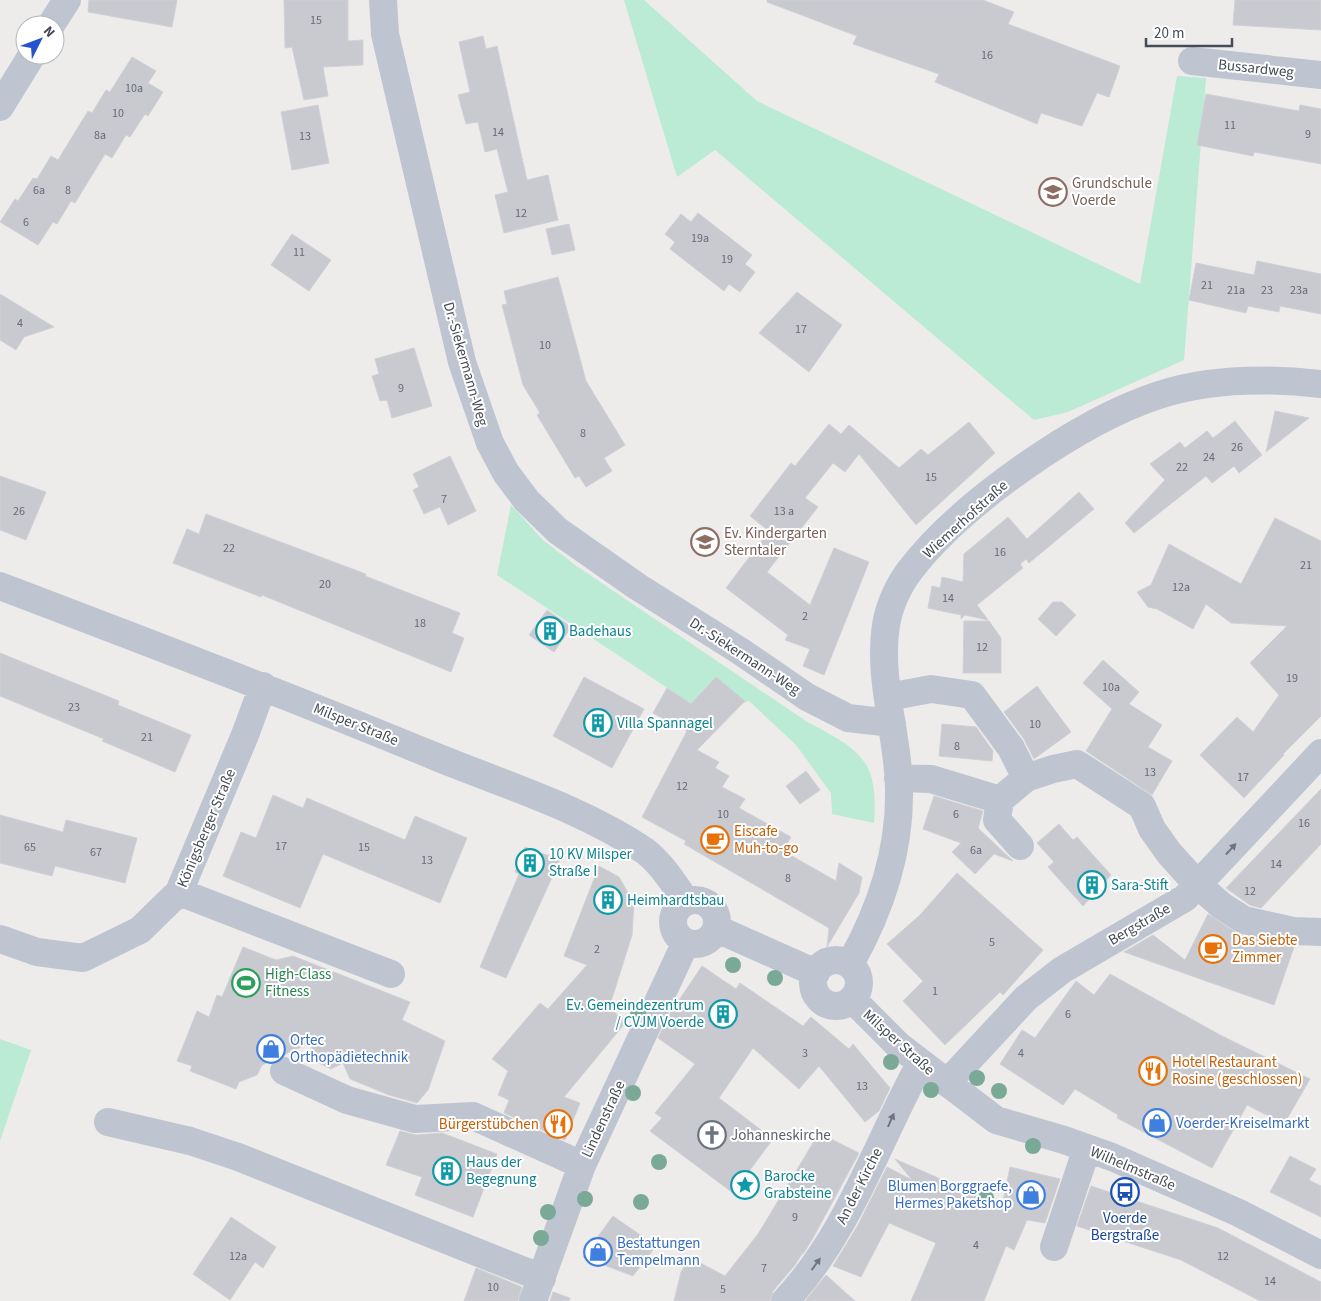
<svg xmlns="http://www.w3.org/2000/svg" width="1321" height="1301" viewBox="0 0 1321 1301" font-family="'Source Sans 3',sans-serif">
  <rect width="100%" height="100%" fill="#eeeceb"/>
  <!-- green -->
  <path fill="#bbead5" d="M624,0H644L757,101L1140,284L1177,76L1206,78L1184,360L1068,412L1034,420L715,150L677,177Z
    M511,505L543,540L575,565L806,721C859,750 879,758 874,823L832,814L831,793L796,745L749,701L708,715L497,575Z
    M0,1039L31,1050L0,1141Z"/>
  <!-- building -->
  <path fill="#c9c9d0" stroke="#d0d0d7" d="M89,0H177L172,27L88,12Z
    M284,0H348V41L363,40V65L323,67L328,96L304,100L292,47L285,48Z
    M767,0H983L1014,12L1008,24L1120,66L1109,97L1097,93L1082,126L1041,113L1037,124L935,82L939,74L853,44L857,36L767,2Z
    M1235,0H1321V30L1233,25Z
    M483,36L486,49L497,46L527,180L548,175L558,220L504,233L495,195L508,192L497,149L485,152L478,122L466,124L458,95L470,92L459,42Z
    M132,57L156,71L148,83L163,92L148,116L145,114L130,137L126,135L112,158L105,154L75,203L71,201L57,224L53,222L38,245L0,222L15,199L18,201L33,178L37,179L51,156L58,160L88,111L92,113L106,90L110,92Z
    M1206,94L1299,111L1300,105L1321,109V164L1254,152L1253,156L1197,145Z
    M318,105L329,163L292,170L281,112Z
    M698,213L752,255L745,264L755,272L740,292L729,284L724,291L670,249L675,242L665,234L681,214L691,222Z
    M569,224L575,250L552,255L546,229Z
    M292,234L331,260L309,291L271,265Z
    M1257,261L1321,274V314L1280,306L1279,312L1248,306L1246,313L1189,300L1196,263L1254,275Z
    M558,277L586,381L625,445L604,458L612,471L586,487L579,476L575,478L537,415L540,413L523,385L502,305L507,304L504,291Z
    M797,292L842,325L809,372L759,333Z
    M0,294L54,327L24,337L16,350L0,340Z
    M414,348L432,406L392,418L387,400L380,401L372,376L379,374L375,359Z
    M1275,411L1309,418L1266,452Z
    M1235,421L1262,455L1239,473L1234,466L1212,483L1206,476L1134,533L1125,523L1165,480L1150,464L1180,442L1185,448L1207,431L1213,438Z
    M969,422L995,453L916,525L859,454L845,472L833,463L805,498L818,507L767,572L810,605L834,548L869,562L824,675L803,666L810,649L785,640L788,635L726,588L769,531L750,516L791,463L795,466L829,424L841,434L849,425L899,468L921,449L928,455Z
    M450,456L476,511L448,525L440,507L424,514L413,490L419,487L413,474Z
    M0,476L46,492L26,540L0,530Z
    M1079,492L1094,509L1029,563L1026,559L1020,564L1023,568L977,605L988,620L965,615L961,619V615L928,608L932,586L940,588L942,577L963,582L964,554L1008,517L1027,539Z
    M206,514L366,574L365,576L460,613L452,633L464,638L451,672L262,595L261,597L173,563L187,529L199,534Z
    M1275,518L1321,541V716L1283,754L1284,755L1244,798L1200,755L1237,717L1253,732L1279,695L1250,663L1287,626L1231,623L1206,604L1193,629L1157,609L1148,607L1137,592L1151,585L1169,544L1241,584Z
    M1053,602H1062L1076,615L1056,636L1038,619Z
    M547,610L571,627L554,652L529,635Z
    M964,621H989L1001,638V673H963Z
    M0,653L119,701L118,705L191,735L175,772L102,741L104,739L0,696Z
    M1103,660L1139,692L1129,704L1162,725L1148,747L1172,761L1152,795L1086,751L1112,709L1083,683Z
    M584,677L644,709L612,768L553,736Z
    M716,677L745,701L697,750L719,762L715,768L729,776L722,787L745,799L739,808L791,837L783,851L836,881L839,863L862,877L859,893L827,947L829,928L684,844L686,841L642,817L687,731L653,713L667,688L691,704Z
    M1037,686L1071,732L1034,759L1024,739L1004,712Z
    M942,724L976,727L993,751L992,761L939,756Z
    M806,771L820,790L800,804L786,786Z
    M1321,789V844L1261,908L1250,905L1226,888Z
    M273,795L303,808L307,798L405,840L415,816L467,838L440,903L323,854L300,908L223,876L241,832L256,838Z
    M934,796L983,811L978,828L1013,861L994,854L975,874L952,852L961,843L923,829Z
    M0,815L63,832L66,820L137,838L125,883L55,866L52,876L0,863Z
    M1059,824L1073,840L1077,837L1111,875L1083,906L1048,867L1054,862L1037,843Z
    M525,847L560,860L506,978L480,967L519,874L515,872Z
    M599,866L619,877L634,903L632,935L609,1008L626,1022L564,1097L580,1103L565,1140L504,1113L509,1100L498,1095L508,1071L492,1059L540,1003L548,1009L587,965L564,956Z
    M957,873L1043,950L1003,995L1000,992L945,1045L903,1001L923,981L887,944L920,915Z
    M1208,914L1240,935L1294,947L1274,1005L1124,952L1153,935L1185,960Z
    M243,947L276,960L293,956L410,1002L402,1020L445,1041L428,1090L417,1103L389,1095L350,1079L343,1063L331,1069L317,1062L310,1043L262,1065L257,1075L239,1082L236,1089L190,1071L192,1066L177,1061L197,1011L209,1017L217,995L222,997Z
    M702,966L736,989L740,983L803,1026L811,1017L849,1049L853,1044L890,1088L879,1111L865,1122L819,1066L799,1089L753,1048L719,1098L773,1139L733,1193L650,1131L662,1118L655,1113L695,1064L658,1038L669,1015Z
    M1110,974L1222,1036L1310,1079L1284,1124L1247,1105L1212,1168L1117,1118L1118,1115L1075,1089L1063,1105L1000,1064L1022,1030L1035,1038L1076,981L1094,995Z
    M400,1131L416,1135L442,1133L497,1154L473,1217L415,1195L422,1177L386,1165Z
    M819,1133L859,1153L813,1238L803,1254L800,1252L802,1254L795,1265L773,1291L770,1301H674L681,1272L689,1257L725,1276L758,1234Z
    M1290,1156L1316,1169L1309,1180L1321,1186V1217L1270,1192Z
    M895,1159L1002,1206L1010,1167L1060,1179L1045,1223L1027,1220L1014,1250L1006,1246L984,1301H911L936,1243L889,1223L861,1277L833,1266L858,1225L887,1167L912,1180Z
    M1091,1186L1218,1228L1321,1282V1301H1260L1181,1260L1077,1226Z
    M613,1216L656,1246L633,1276L583,1257Z
    M231,1217L276,1247L263,1268L255,1262L230,1300L193,1274Z
    M476,1268L522,1287L518,1301H464Z
    M826,1275L855,1301H805Z
    M553,1292L570,1298L569,1301H550Z"/>
  <g fill="none" stroke-linecap="round" stroke-linejoin="round">
    <!-- minor -->
    <path stroke="#bfc5d0" stroke-width="28" d="M383,0L385,34L462,362L490,443L506,473L527,501L558,531L638,587L740,651L807,697L848,718L892,723
      M51,25L67,0
      M1192,61L1321,75
      M0,107L32,55
      M0,586C147,642 294,698 439,758C508,786 583,809 645,851C662,864 674,884 686,901
      M888,697L931,689L972,695L1011,748L1026,778
      M898,778L931,779L1000,800L1026,778L1053,769L1077,764L1142,806L1152,829L1169,853L1198,885L1222,906L1244,920L1293,931L1321,932
      M1000,800L997,820L1020,846
      M179,892L391,974
      M673 922a22 22 0 1 1 44 0a22 22 0 1 1-44 0Z
      M717,929L816,973
      M0,939L37,952L83,958L140,930L179,892L245,735L263,686
      M813 983a23 23 0 1 1 46 0a23 23 0 1 1-46 0Z
      M850,964C885,902 906,833 897,761C892,716 879,670 886,625C889,606 899,584 911,569C962,503 1079,421 1159,395C1211,378 1267,378 1321,384
      M852,999L898,1045L996,1120L1064,1140L1112,1157L1239,1213L1321,1255
      M284,1071L347,1100L415,1119L473,1116L582,1165
      M947,1083L1026,998L1062,970L1185,898L1321,753
      M108,1122L190,1141L238,1157L542,1278
      M1054,1247L1087,1148
      M533,1301L582,1165L686,942
      M785,1301C848,1234 877,1143 920,1064"/>
  </g>
  <!-- trees -->
  <g fill="#7aa998">
    <circle cx="733" cy="965" r="8"/>
    <circle cx="775" cy="978" r="8"/>
    <circle cx="638" cy="1012" r="8"/>
    <circle cx="891" cy="1062" r="8"/>
    <circle cx="977" cy="1078" r="8"/>
    <circle cx="931" cy="1090" r="8"/>
    <circle cx="999" cy="1091" r="8"/>
    <circle cx="633" cy="1093" r="8"/>
    <circle cx="1033" cy="1146" r="8"/>
    <circle cx="659" cy="1162" r="8"/>
    <circle cx="986" cy="1198" r="8"/>
    <circle cx="585" cy="1199" r="8"/>
    <circle cx="641" cy="1202" r="8"/>
    <circle cx="548" cy="1212" r="8"/>
    <circle cx="541" cy="1238" r="8"/>
  </g>
  <!-- one-way arrows -->
  <defs><path id="oneway-solid" d="M-6-.8H1V-3.2L6.5 0L1 3.2V.8H-6Z" transform="scale(1.25)"/></defs>
  <g fill="#707681">
    <use href="#oneway-solid" transform="translate(1231 849) rotate(-47)"/>
    <use href="#oneway-solid" transform="translate(891 1120) rotate(-66)"/>
    <use href="#oneway-solid" transform="translate(816 1264) rotate(-54)"/>
  </g>
  <!-- icons -->
  <defs>
    <symbol id="school-ring" viewBox="-11 -11 22 22"><circle r="9.5" fill="#fff" stroke="#8d6e63" stroke-width="1.5"/><path d="M0-5L7-2L0 1L-7-2ZM-4 1L0 2.5L4 1V4Q0 6-4 4Z" fill="#8d6e63"/></symbol>
    <symbol id="building-ring" viewBox="-11 -11 22 22"><circle r="9.5" fill="#fff" stroke="#0f9aa8" stroke-width="1.5"/><path d="M-4-6H4V6H1V3H-1V6H-4ZM-2.5-4.3h1.7v1.8h-1.7ZM.8-4.3h1.7v1.8H.8ZM-2.5-1h1.7V.8h-1.7ZM.8-1h1.7V.8H.8Z" fill="#0f9aa8"/></symbol>
    <symbol id="cafe-ring" viewBox="-11 -11 22 22"><circle r="9.5" fill="#fff" stroke="#e8710a" stroke-width="1.5"/><path d="M-5.5-4.5H6V0H3Q3 3.5 0 3.5H-2.5Q-5.5 3.5-5.5 0ZM3-3.2v2h1.7v-2ZM-6 4.5H4V6H-6Z" fill="#e8710a"/></symbol>
    <symbol id="stadium-ring" viewBox="-11 -11 22 22"><circle r="9.5" fill="#fff" stroke="#2e9e5b" stroke-width="1.5"/><path d="M0-5a6.5 5 0 1 0 0 10a6.5 5 0 1 0 0-10ZM-3.5-1.8h7v3.6h-7Z" fill="#2e9e5b"/></symbol>
    <symbol id="shop-ring" viewBox="-11 -11 22 22"><circle r="9.5" fill="#fff" stroke="#3f7fe0" stroke-width="1.5"/><path d="M-5-2.5h2.3a2.7 3.5 0 0 1 5.4 0H5L5.5 6h-11ZM-1.5-2.5h3a1.5 2.3 0 0 0-3 0Z" fill="#3f7fe0"/></symbol>
    <symbol id="restaurant-ring" viewBox="-11 -11 22 22"><circle r="9.5" fill="#fff" stroke="#e8710a" stroke-width="1.5"/><path d="M-5-6h1v4h1v-4h1v4h1v-4h1v5L-1.5 .5V6h-2V.5L-5-1ZM5-6V6H3V1.5H1.5Q1.5-4 5-6Z" fill="#e8710a"/></symbol>
    <symbol id="church-ring" viewBox="-11 -11 22 22"><circle r="9.5" fill="#fff" stroke="#6b7280" stroke-width="1.5"/><path d="M-1.2-6h2.4v3.5h3.3v2.4h-3.3V6h-2.4V-.1h-3.3v-2.4h3.3Z" fill="#6b7280"/></symbol>
    <symbol id="sight-ring" viewBox="-11 -11 22 22"><circle r="9.5" fill="#fff" stroke="#0f9aa8" stroke-width="1.5"/><path d="M0-6L1.8-2.2L6-1.7L2.9 1.2L3.7 5.4L0 3.3L-3.7 5.4L-2.9 1.2L-6-1.7L-1.8-2.2Z" fill="#0f9aa8"/></symbol>
    <symbol id="bus-ring" viewBox="-11 -11 22 22"><circle r="9.5" fill="#fff" stroke="#1a4fb4" stroke-width="1.5"/><path d="M-5-6H5V4H4V6H2V4H-2V6H-4V4H-5ZM-3.5-4V0h7V-4ZM-3.5 1.2v1.5H-2V1.2ZM2 1.2v1.5H3.5V1.2Z" fill="#1a4fb4"/></symbol>
  </defs>
  <g fill-rule="evenodd">
    <use href="#school-ring" x="1037" y="176" width="32" height="32"/>
    <use href="#school-ring" x="689" y="526" width="32" height="32"/>
    <use href="#building-ring" x="534" y="615" width="32" height="32"/>
    <use href="#building-ring" x="582" y="707" width="32" height="32"/>
    <use href="#cafe-ring" x="699" y="824" width="32" height="32"/>
    <use href="#building-ring" x="514" y="847" width="32" height="32"/>
    <use href="#building-ring" x="1076" y="869" width="32" height="32"/>
    <use href="#building-ring" x="592" y="884" width="32" height="32"/>
    <use href="#cafe-ring" x="1197" y="933" width="32" height="32"/>
    <use href="#stadium-ring" x="230" y="967" width="32" height="32"/>
    <use href="#building-ring" x="707" y="998" width="32" height="32"/>
    <use href="#shop-ring" x="255" y="1033" width="32" height="32"/>
    <use href="#restaurant-ring" x="1137" y="1055" width="32" height="32"/>
    <use href="#shop-ring" x="1141" y="1107" width="32" height="32"/>
    <use href="#restaurant-ring" x="542" y="1108" width="32" height="32"/>
    <use href="#church-ring" x="696" y="1119" width="32" height="32"/>
    <use href="#building-ring" x="431" y="1155" width="32" height="32"/>
    <use href="#sight-ring" x="729" y="1169" width="32" height="32"/>
    <use href="#bus-ring" x="1109" y="1176" width="32" height="32"/>
    <use href="#shop-ring" x="1015" y="1179" width="32" height="32"/>
    <use href="#shop-ring" x="582" y="1236" width="32" height="32"/>
  </g>
  <g text-anchor="middle" stroke-width="4" stroke-linejoin="round" paint-order="stroke">
    <!-- number labels -->
    <g font-size="12" fill="#666b75">
      <text x="316" y="24">15</text>
      <text x="987" y="59">16</text>
      <text x="134" y="92">10a</text>
      <text x="118" y="117">10</text>
      <text x="1230" y="129">11</text>
      <text x="498" y="136">14</text>
      <text x="1308" y="138">9</text>
      <text x="100" y="139">8a</text>
      <text x="305" y="140">13</text>
      <text x="39" y="194">6a</text>
      <text x="68" y="194">8</text>
      <text x="521" y="217">12</text>
      <text x="26" y="226">6</text>
      <text x="700" y="242">19a</text>
      <text x="299" y="256">11</text>
      <text x="727" y="263">19</text>
      <text x="1207" y="289">21</text>
      <text x="1236" y="294">21a</text>
      <text x="1267" y="294">23</text>
      <text x="1299" y="294">23a</text>
      <text x="20" y="327">4</text>
      <text x="801" y="333">17</text>
      <text x="545" y="349">10</text>
      <text x="401" y="392">9</text>
      <text x="583" y="437">8</text>
      <text x="1237" y="451">26</text>
      <text x="1209" y="461">24</text>
      <text x="1182" y="471">22</text>
      <text x="931" y="481">15</text>
      <text x="444" y="503">7</text>
      <text x="19" y="515">26</text>
      <text x="784" y="515">13 a</text>
      <text x="229" y="552">22</text>
      <text x="1000" y="556">16</text>
      <text x="1306" y="569">21</text>
      <text x="325" y="588">20</text>
      <text x="1181" y="591">12a</text>
      <text x="948" y="602">14</text>
      <text x="805" y="620">2</text>
      <text x="420" y="627">18</text>
      <text x="982" y="651">12</text>
      <text x="1292" y="682">19</text>
      <text x="1111" y="691">10a</text>
      <text x="74" y="711">23</text>
      <text x="1035" y="728">10</text>
      <text x="147" y="741">21</text>
      <text x="957" y="750">8</text>
      <text x="1150" y="776">13</text>
      <text x="1243" y="781">17</text>
      <text x="682" y="790">12</text>
      <text x="723" y="818">10</text>
      <text x="956" y="818">6</text>
      <text x="1304" y="827">16</text>
      <text x="281" y="850">17</text>
      <text x="30" y="851">65</text>
      <text x="364" y="851">15</text>
      <text x="976" y="854">6a</text>
      <text x="96" y="856">67</text>
      <text x="427" y="864">13</text>
      <text x="1276" y="868">14</text>
      <text x="788" y="882">8</text>
      <text x="1250" y="895">12</text>
      <text x="992" y="946">5</text>
      <text x="597" y="953">2</text>
      <text x="935" y="995">1</text>
      <text x="1068" y="1018">6</text>
      <text x="805" y="1057">3</text>
      <text x="1021" y="1057">4</text>
      <text x="862" y="1090">13</text>
      <text x="795" y="1221">9</text>
      <text x="976" y="1249">4</text>
      <text x="238" y="1260">12a</text>
      <text x="1223" y="1260">12</text>
      <text x="764" y="1272">7</text>
      <text x="1270" y="1285">14</text>
      <text x="493" y="1291">10</text>
      <text x="723" y="1293">5</text>
    </g>
    <!-- street labels -->
    <g font-size="15" fill="#454c57" stroke="#fff">
      <text transform="translate(1256 68) rotate(6)" y="5">Bussardweg</text>
      <text transform="translate(466 364) rotate(74)" y="5">Dr.-Siekermann-Weg</text>
      <text transform="translate(965 519) rotate(-42)" y="5">Wiemerhofstraße</text>
      <text transform="translate(745 656) rotate(33)" y="5">Dr.-Siekermann-Weg</text>
      <text transform="translate(356 724) rotate(22)" y="5">Milsper Straße</text>
      <text transform="translate(206 828) rotate(-67)" y="5">Königsberger Straße</text>
      <text transform="translate(1139 924) rotate(-30)" y="5">Bergstraße</text>
      <text transform="translate(899 1042) rotate(42)" y="5">Milsper Straße</text>
      <text transform="translate(603 1119) rotate(-65)" y="5">Lindenstraße</text>
      <text transform="translate(1133 1168) rotate(23)" y="5">Wilhelmstraße</text>
      <text transform="translate(859 1186) rotate(-63)" y="5">An der Kirche</text>
    </g>
    <!-- education labels -->
    <g font-size="15" fill="#785e54" stroke="#fff" text-anchor="start">
      <text x="1072" y="188">Grundschule<tspan x="1072" dy="17">Voerde</tspan></text>
      <text x="724" y="538">Ev. Kindergarten<tspan x="724" dy="17">Sterntaler</tspan></text>
    </g>
    <!-- culture labels -->
    <g font-size="15" fill="#0d838f" stroke="#fff" text-anchor="start">
      <text x="569" y="636">Badehaus</text>
      <text x="617" y="728">Villa Spannagel</text>
      <text x="549" y="859">10 KV Milsper<tspan x="549" dy="17">Straße I</tspan></text>
      <text x="1111" y="890">Sara-Stift</text>
      <text x="627" y="905">Heimhardtsbau</text>
      <text x="704" y="1010" text-anchor="end">Ev. Gemeindezentrum<tspan x="704" dy="17">/ CVJM Voerde</tspan></text>
      <text x="466" y="1167">Haus der<tspan x="466" dy="17">Begegnung</tspan></text>
      <text x="764" y="1181">Barocke<tspan x="764" dy="17">Grabsteine</tspan></text>
    </g>
    <!-- food labels -->
    <g font-size="15" fill="#c56008" stroke="#fff" text-anchor="start">
      <text x="734" y="836">Eiscafe<tspan x="734" dy="17">Muh-to-go</tspan></text>
      <text x="1232" y="945">Das Siebte<tspan x="1232" dy="17">Zimmer</tspan></text>
      <text x="1172" y="1067">Hotel Restaurant<tspan x="1172" dy="17">Rosine (geschlossen)</tspan></text>
      <text x="539" y="1129" text-anchor="end">Bürgerstübchen</text>
    </g>
    <!-- leisure labels -->
    <g font-size="15" fill="#27864d" stroke="#fff" text-anchor="start">
      <text x="265" y="979">High-Class<tspan x="265" dy="17">Fitness</tspan></text>
    </g>
    <!-- shop labels -->
    <g font-size="15" fill="#366cbe" stroke="#fff" text-anchor="start">
      <text x="290" y="1045">Ortec<tspan x="290" dy="17">Orthopädietechnik</tspan></text>
      <text x="1176" y="1128">Voerder-Kreiselmarkt</text>
      <text x="1012" y="1191" text-anchor="end">Blumen Borggraefe,<tspan x="1012" dy="17">Hermes Paketshop</tspan></text>
      <text x="617" y="1248">Bestattungen<tspan x="617" dy="17">Tempelmann</tspan></text>
    </g>
    <!-- worship labels -->
    <g font-size="15" fill="#5b616d" stroke="#fff" text-anchor="start">
      <text x="731" y="1140">Johanneskirche</text>
    </g>
    <!-- transit labels -->
    <g font-size="15" fill="#164399" stroke="#fff">
      <text x="1125" y="1223">Voerde<tspan x="1125" dy="17">Bergstraße</tspan></text>
    </g>
  </g>
  <!-- north arrow -->
  <g transform="translate(40 40) rotate(48)"><circle r="24" fill="#ffffff" stroke="#b5b7bc"/>
  <path d="M0-4L9 19L0 12L-9 19Z" fill="#2553ce"/>
  <text y="-8" font-size="14" font-weight="bold" text-anchor="middle" fill="#454c57">N</text>
  </g>
  <!-- scale -->
  <path d="M1146 38v8h86v-8" fill="none" stroke="#454c57" stroke-width="2.5"/>
  <text x="1154" y="38" font-size="15" fill="#454c57" stroke="#ffffff" stroke-width="4" paint-order="stroke">20 m</text>
</svg>
